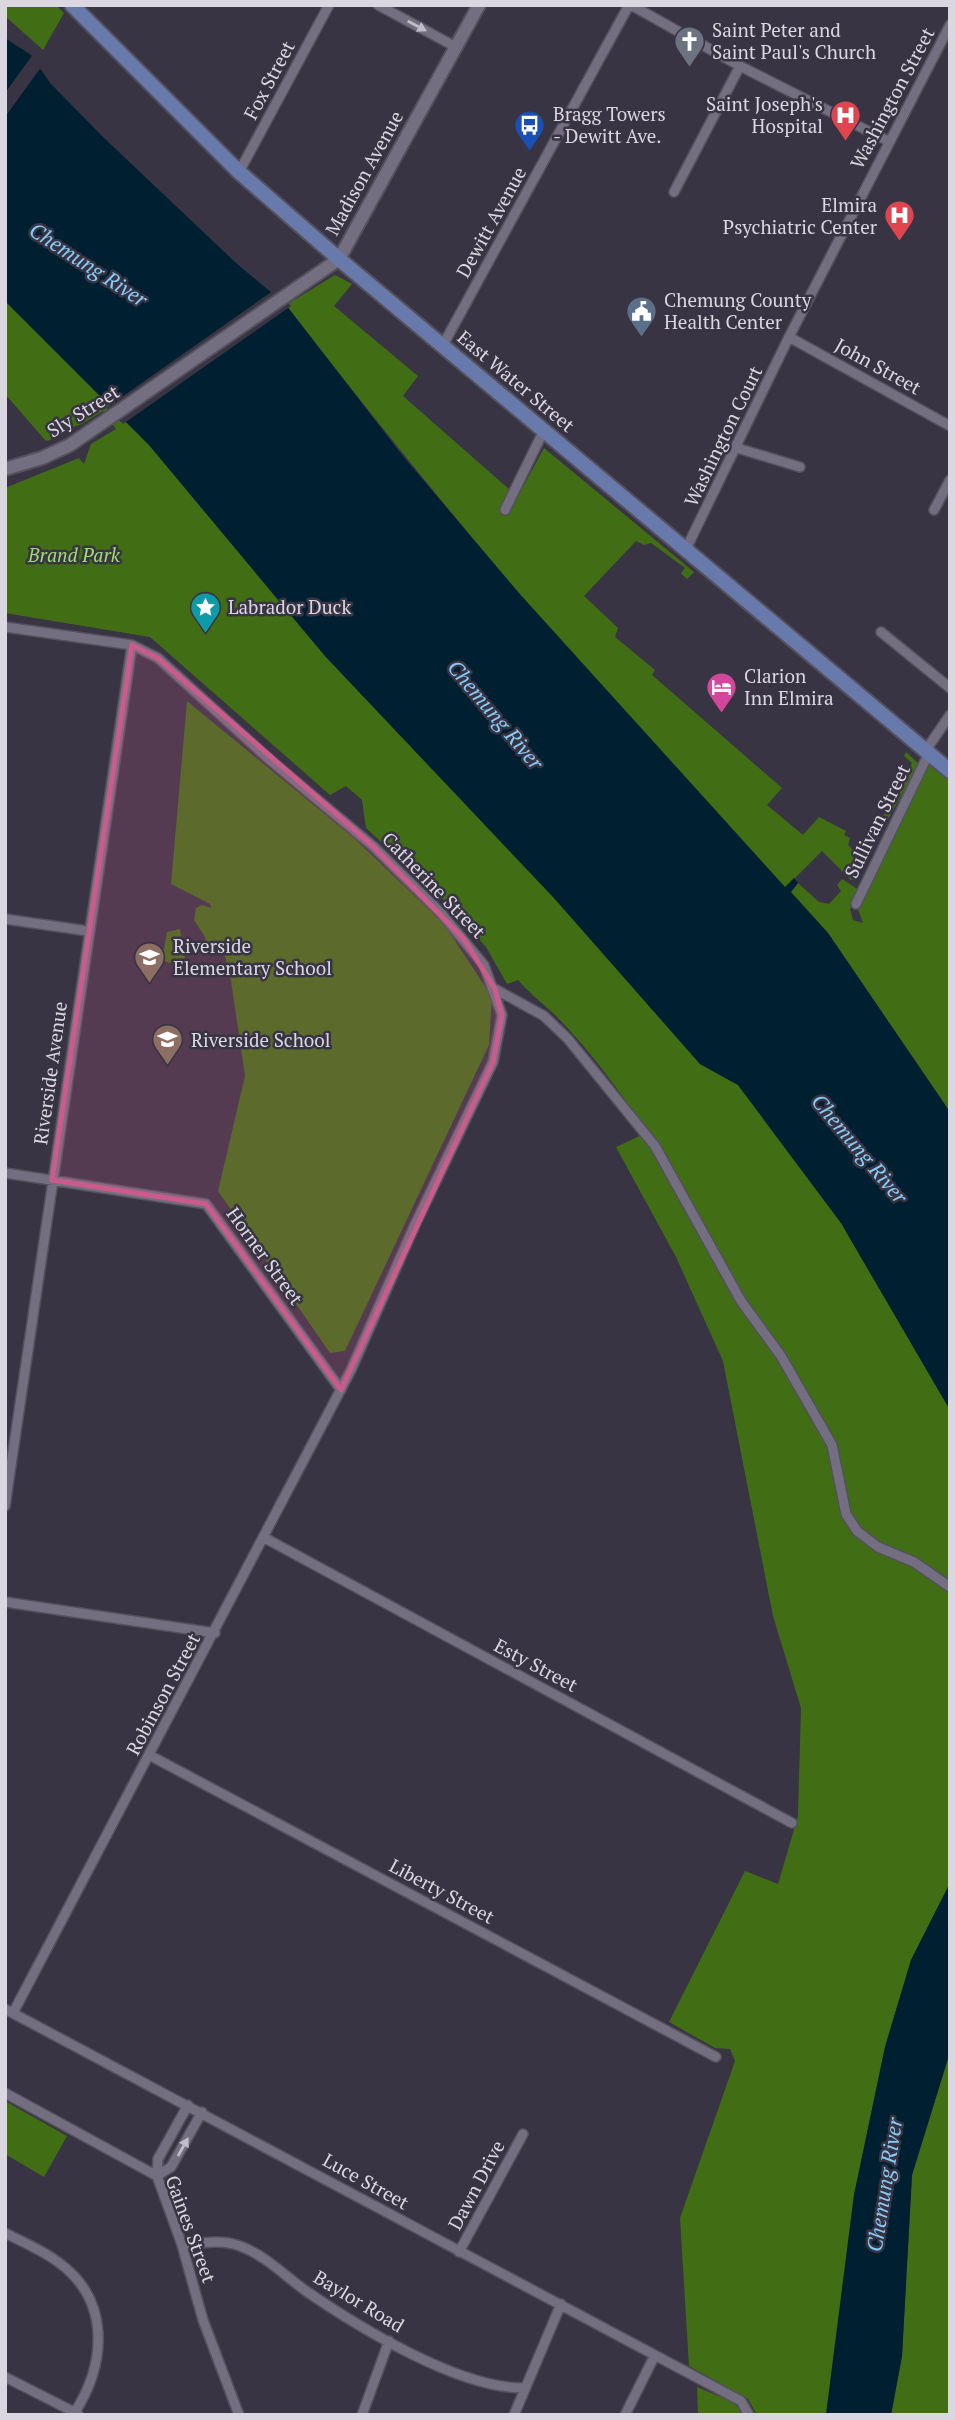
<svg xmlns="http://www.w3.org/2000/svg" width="955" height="2420" viewBox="0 0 955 2420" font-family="'PT Serif',serif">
  <rect width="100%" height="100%" fill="#393443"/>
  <!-- green -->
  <path fill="#416e14" d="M5,5H56L64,13L43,50L5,16Z
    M335,275L352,284L334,306L418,376L403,396L511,491L502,508L510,511L544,448L694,572L687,579L681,573L685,568L651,543L644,545L636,541L584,596L618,628L615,637L655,670L652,675L782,788L767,805L803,835L819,817L846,831L844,835L850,838L848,845L856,853L862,844L867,846L912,763L904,756L906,752L919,764L855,878L851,880L822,851L785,888C608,703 442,508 286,305Z
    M5,301L149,445L325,656L554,898L700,1064L738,1085L841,1223L950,1410V1883L911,1960L885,2047L854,2195L826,2415H757L748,2399L689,2366L680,2218L735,2061L730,2049L715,2048L669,2022L745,1871L778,1884L798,1816L801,1708L773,1616L723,1361L676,1257L616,1147L648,1132C620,1093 592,1052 557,1017C544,1004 530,994 518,980L507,984L486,947L442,898L366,828L362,800L346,786L330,795L150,637L5,613V488L79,458L84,464L91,444L116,429L103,411L82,424L52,434L51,440L46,441L5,394Z
    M187,701L355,839L444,924L492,997L489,1045L345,1351L330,1353L218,1191L245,1076L231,981L223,948L221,951H207L205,937L194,920L196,908L202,905L211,908L210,904L171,884Z
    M929,753L950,772V1112L828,933L790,892L798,883L819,902L829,904L841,891L837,885L842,879L859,890L850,909L853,920L863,923L856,904Z
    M180,929L185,958L170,963L162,960L167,932Z
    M950,2052V2415H891L902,2356L912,2175Z
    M5,2101L67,2136L44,2177L5,2154Z
    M697,2387L733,2402L745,2415H698Z"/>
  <!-- water -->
  <path fill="#001f30" d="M5,38L31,55L50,83L103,137L236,263L286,305L402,455L518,592L785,887L794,878L798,883L791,892L828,933L950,1112V1410L841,1223L738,1085L700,1064L554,898L325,656L149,445L5,301Z
    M950,1883V2052L912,2175L902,2356L891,2415H826L854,2195L885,2047L911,1960Z"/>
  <!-- pier -->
  <path fill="#393443" d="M34,53L42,66L5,117V93Z
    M274,290L291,306L123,424L106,408Z"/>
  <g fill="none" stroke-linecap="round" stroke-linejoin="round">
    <defs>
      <path id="minor" d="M378,5L456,47
        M631,5L740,66L888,141
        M239,172L329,5
        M674,192L740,66
        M789,337L950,426
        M443,345L629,5
        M737,448L800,467
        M505,510L544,430
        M934,510L950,480
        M686,549L789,337L950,25
        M5,627L132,645L158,658L269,759L373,846L441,913L484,965L502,1015L493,1062L414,1227L351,1370L13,2013
        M881,632L950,688
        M926,750L950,715
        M856,904L929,753
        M5,919L88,931
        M495,989L544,1016L568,1039L655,1146L741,1301L781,1356L832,1445L846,1514L857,1531L878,1547L914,1562L950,1587
        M5,1173L206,1204L341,1390
        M5,1506L132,645
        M263,1537L792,1823
        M5,1602L215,1633
        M151,1756L716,2057
        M5,2009L741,2401L749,2415
        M5,2093L157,2176L182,2245L203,2320L239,2415
        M157,2176L171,2167L202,2112
        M157,2176L158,2159L188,2105
        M5,2233C23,2242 42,2250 58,2262C111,2300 106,2363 75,2412
        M182,2245C202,2243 220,2239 240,2246C265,2255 285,2276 306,2291C360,2328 458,2388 523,2388
        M459,2252L523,2134
        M5,2377L78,2414
        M362,2415L389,2341
        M514,2415L561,2304
        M625,2415L655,2355"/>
      <path id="secondary" d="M5,469L42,458L70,445L339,259L479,5"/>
      <path id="primary" d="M72,5L239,172L339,259L950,771"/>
    </defs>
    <!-- minor casing -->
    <use href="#minor" stroke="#54505d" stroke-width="12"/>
    <!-- secondary casing -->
    <use href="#secondary" stroke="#54505d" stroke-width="16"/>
    <!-- primary casing -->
    <use href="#primary" stroke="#54505d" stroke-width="18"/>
    <!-- minor -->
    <use href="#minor" stroke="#746f80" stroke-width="9"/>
    <!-- secondary -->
    <use href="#secondary" stroke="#746f80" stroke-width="12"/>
    <!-- primary -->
    <use href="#primary" stroke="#6879ac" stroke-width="14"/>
  </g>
  <!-- one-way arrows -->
  <defs><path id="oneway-solid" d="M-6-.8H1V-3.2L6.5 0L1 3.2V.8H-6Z" transform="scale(1.75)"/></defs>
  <g fill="#c0bdc9">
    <use href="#oneway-solid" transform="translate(417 26) rotate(28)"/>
    <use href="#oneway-solid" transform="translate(183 2147) rotate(-61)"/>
  </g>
  <!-- marked area -->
  <path fill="#ca5b8a" fill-opacity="0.2" stroke="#ca5b8a" stroke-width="5" stroke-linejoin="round" d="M132,645L158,658L373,846L464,939L495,989L502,1015L493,1062L341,1390L206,1204L52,1180Z"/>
  <!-- icons -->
  <defs>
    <symbol id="church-pin" viewBox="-11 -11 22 30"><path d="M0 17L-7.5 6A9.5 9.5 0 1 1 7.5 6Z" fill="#6b7280" stroke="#393443"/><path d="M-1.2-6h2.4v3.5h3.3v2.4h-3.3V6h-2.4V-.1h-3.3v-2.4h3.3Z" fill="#fff"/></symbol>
    <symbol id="hospital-pin" viewBox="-11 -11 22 30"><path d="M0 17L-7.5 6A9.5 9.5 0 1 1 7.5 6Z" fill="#e0444e" stroke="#393443"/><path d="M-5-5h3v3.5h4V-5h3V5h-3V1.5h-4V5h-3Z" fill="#fff"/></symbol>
    <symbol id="bus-pin" viewBox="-11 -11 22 30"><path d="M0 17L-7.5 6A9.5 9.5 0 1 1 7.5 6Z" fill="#1a4fb4" stroke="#393443"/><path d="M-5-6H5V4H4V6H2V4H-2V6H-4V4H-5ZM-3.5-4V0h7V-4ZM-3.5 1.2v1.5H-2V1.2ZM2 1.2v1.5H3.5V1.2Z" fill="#fff"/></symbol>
    <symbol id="civic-pin" viewBox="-11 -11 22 30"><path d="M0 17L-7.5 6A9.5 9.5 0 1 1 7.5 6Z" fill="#5c6f8a" stroke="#393443"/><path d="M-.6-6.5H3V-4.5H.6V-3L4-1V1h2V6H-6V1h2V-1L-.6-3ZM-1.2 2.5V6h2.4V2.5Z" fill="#fff"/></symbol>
    <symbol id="sight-pin" viewBox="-11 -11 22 30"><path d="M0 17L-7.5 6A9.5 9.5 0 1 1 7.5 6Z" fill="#0f9aa8" stroke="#393443"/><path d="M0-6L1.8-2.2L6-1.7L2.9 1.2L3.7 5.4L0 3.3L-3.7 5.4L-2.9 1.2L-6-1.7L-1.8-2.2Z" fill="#fff"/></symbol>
    <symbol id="hotel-pin" viewBox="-11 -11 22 30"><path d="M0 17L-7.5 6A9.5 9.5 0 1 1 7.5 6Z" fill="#d1479c" stroke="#393443"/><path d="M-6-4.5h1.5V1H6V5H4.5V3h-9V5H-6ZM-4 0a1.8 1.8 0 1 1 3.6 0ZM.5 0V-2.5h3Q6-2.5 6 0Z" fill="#fff"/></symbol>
    <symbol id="school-pin" viewBox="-11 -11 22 30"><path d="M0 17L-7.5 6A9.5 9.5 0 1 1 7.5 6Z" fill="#8d6e63" stroke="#393443"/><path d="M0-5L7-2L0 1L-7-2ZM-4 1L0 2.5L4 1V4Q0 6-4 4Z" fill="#fff"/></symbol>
  </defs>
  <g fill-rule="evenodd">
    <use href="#church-pin" x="672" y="24" width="35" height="47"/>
    <use href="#hospital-pin" x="828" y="98" width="35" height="47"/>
    <use href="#bus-pin" x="512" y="108" width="35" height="47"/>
    <use href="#hospital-pin" x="882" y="198" width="35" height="47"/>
    <use href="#civic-pin" x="624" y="294" width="35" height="47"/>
    <use href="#sight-pin" x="188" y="590" width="35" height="47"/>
    <use href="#hotel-pin" x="704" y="670" width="35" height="47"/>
    <use href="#school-pin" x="132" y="940" width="35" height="47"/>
    <use href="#school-pin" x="150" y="1022" width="35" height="47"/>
  </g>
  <g text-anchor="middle" stroke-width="5" stroke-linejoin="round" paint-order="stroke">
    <!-- poi labels -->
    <g font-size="19" fill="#dad7e1" stroke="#393443" text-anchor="start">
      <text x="712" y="37">Saint Peter and<tspan x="712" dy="22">Saint Paul's Church</tspan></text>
      <text x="823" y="111" text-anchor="end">Saint Joseph's<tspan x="823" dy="22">Hospital</tspan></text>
      <text x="553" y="121">Bragg Towers<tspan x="553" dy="22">- Dewitt Ave.</tspan></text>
      <text x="877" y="212" text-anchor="end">Elmira<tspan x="877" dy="22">Psychiatric Center</tspan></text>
      <text x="664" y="307">Chemung County<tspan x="664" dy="22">Health Center</tspan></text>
      <text x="228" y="614">Labrador Duck</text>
      <text x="744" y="683">Clarion<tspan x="744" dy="22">Inn Elmira</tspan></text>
      <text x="173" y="953">Riverside<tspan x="173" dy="22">Elementary School</tspan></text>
      <text x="191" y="1047">Riverside School</text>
    </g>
    <!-- street labels -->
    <g font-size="19" fill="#dad7e1" stroke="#393443">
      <text transform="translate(269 80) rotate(-62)" y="7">Fox Street</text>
      <text transform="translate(892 98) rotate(-62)" y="7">Washington Street</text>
      <text transform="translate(364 173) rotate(-61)" y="7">Madison Avenue</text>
      <text transform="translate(491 222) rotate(-61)" y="7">Dewitt Avenue</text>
      <text transform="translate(878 366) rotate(29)" y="7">John Street</text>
      <text transform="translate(516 381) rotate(40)" y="7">East Water Street</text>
      <text transform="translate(83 411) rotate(-32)" y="7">Sly Street</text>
      <text transform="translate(723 436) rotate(-64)" y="7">Washington Court</text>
      <text transform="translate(877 821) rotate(-64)" y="7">Sullivan Street</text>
      <text transform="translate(434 885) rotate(46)" y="7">Catherine Street</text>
      <text transform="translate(50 1073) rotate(-82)" y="7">Riverside Avenue</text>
      <text transform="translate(265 1256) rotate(54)" y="7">Horner Street</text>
      <text transform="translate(536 1665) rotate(28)" y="7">Esty Street</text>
      <text transform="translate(163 1694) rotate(-62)" y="7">Robinson Street</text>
      <text transform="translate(442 1891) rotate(28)" y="7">Liberty Street</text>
      <text transform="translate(366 2181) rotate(29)" y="7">Luce Street</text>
      <text transform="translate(476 2185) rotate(-62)" y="7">Dawn Drive</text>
      <text transform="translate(191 2229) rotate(70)" y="7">Gaines Street</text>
      <text transform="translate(359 2301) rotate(31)" y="7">Baylor Road</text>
    </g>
    <!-- park labels -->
    <g font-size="19" font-style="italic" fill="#9ede6e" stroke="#393443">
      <text x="74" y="562">Brand Park</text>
    </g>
    <!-- water labels -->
    <g font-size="21" font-style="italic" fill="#85cdf9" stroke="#393443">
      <text transform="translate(88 265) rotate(33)" y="7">Chemung River</text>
      <text transform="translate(495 715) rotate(50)" y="7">Chemung River</text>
      <text transform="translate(859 1149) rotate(50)" y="7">Chemung River</text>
      <text transform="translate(885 2185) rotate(-81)" y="7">Chemung River</text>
    </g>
  </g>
  <!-- border -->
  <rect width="955" height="2420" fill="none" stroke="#dad7e1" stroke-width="14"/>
</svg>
